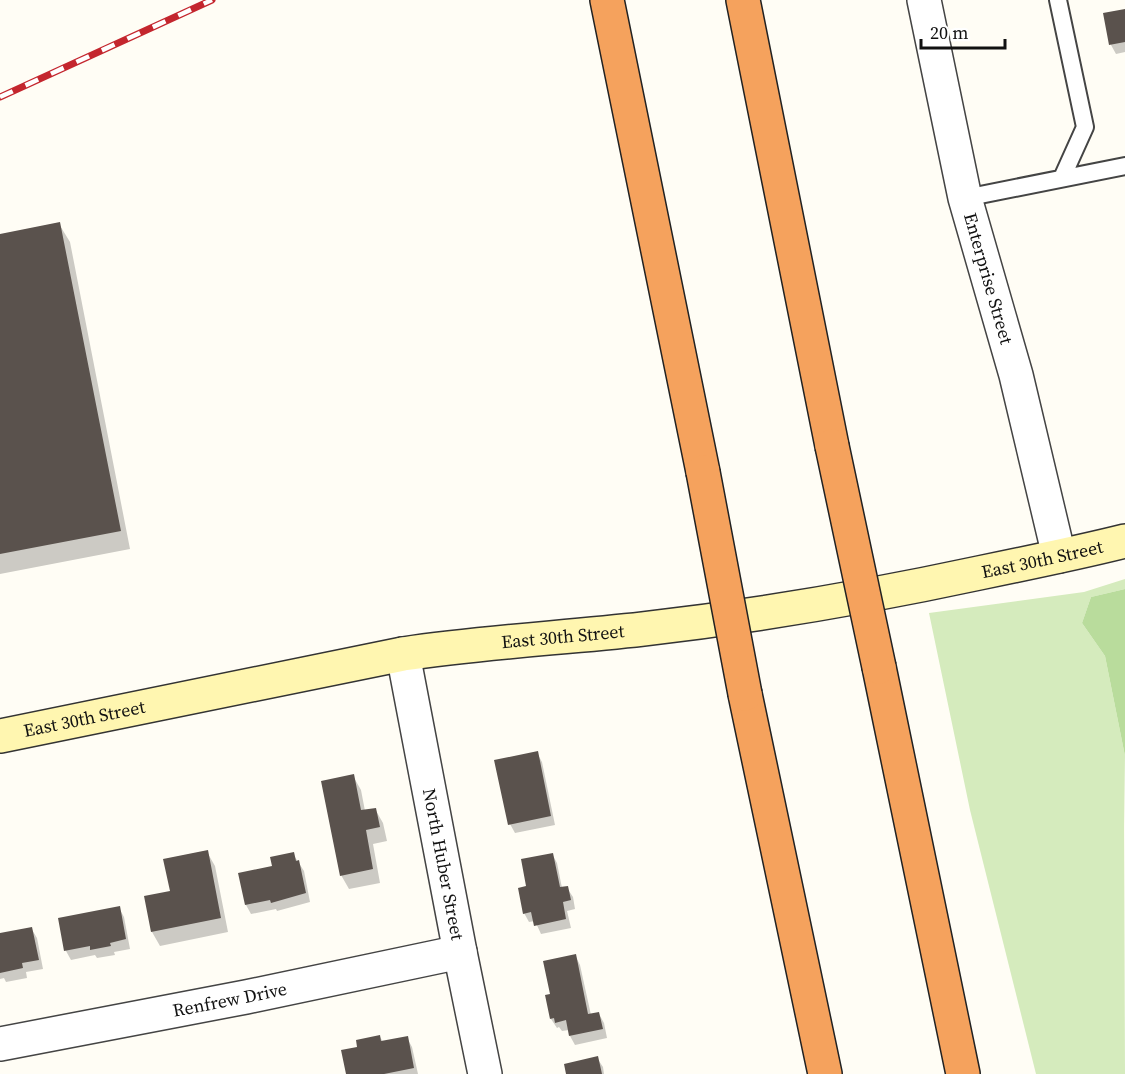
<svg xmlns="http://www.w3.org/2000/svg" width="1125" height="1074" viewBox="0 0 1125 1074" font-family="'Source Serif 4',serif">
  <rect width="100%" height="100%" fill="#fffdf5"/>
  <!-- green -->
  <path fill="#d5ebbd" d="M1125,579V589L1091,597L1082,623L1105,656L1125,756L1124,827L1125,1074H1036L970,810L929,613L1084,592Z"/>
  <!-- forest -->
  <path fill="#b9dc9c" d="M1125,589V756L1105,656L1082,623L1091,597Z"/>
  <!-- shadow -->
  <path fill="#0003" d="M1125,10V52L1116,54L1111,45L1105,15Z
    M59,224L70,242L130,549L0,574V235Z
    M537,753L542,762L555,825L515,833L510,824Z
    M353,776L361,790L365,811L375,809L383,823L387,841L373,844L380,883L349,889L341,875Z
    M207,852L215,866L228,932L160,946L152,932L171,892Z
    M293,854L304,871L310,902L277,911L276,909L251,914L246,905L240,874L274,868Z
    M552,854L557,863L562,888H567L573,897L575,909L567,911L571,928L541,934L535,921L529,922L524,913L528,888Z
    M119,908L124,917L130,949L114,952L115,955L97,958L95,955L71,960L66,951L60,919Z
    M31,928L37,938L43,969L26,972L27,978L6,982L4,978L0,979V935Z
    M575,955L580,965L591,1015L599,1014L604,1023L607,1038L575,1045L570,1036L569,1030L562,1031L559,1027L557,1028L551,1019L552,995Z
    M380,1037L383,1042L407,1038L412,1047L418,1074H348L359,1048Z
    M597,1058L603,1067L604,1074H567Z"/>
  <!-- building -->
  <path fill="#5a524d" d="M1125,9V42L1109,45L1103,13Z
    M60,222L121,531L0,554V234Z
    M538,751L551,816L508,825L494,760Z
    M354,774L361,810L376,808L380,827L366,830L373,869L340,876L321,781Z
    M208,850L221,918L151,932L144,896L170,891L163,859Z
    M294,852L296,861L299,860L306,893L271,903L270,900L245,905L238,873L272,866L270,857Z
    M553,853L560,887L568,886L571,900L563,902L566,919L534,926L531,912L523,914L518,888L526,886L521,859Z
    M120,906L126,939L110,943L111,946L90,950V946L64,951L58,918Z
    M32,927L39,960L22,963L23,968L0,973V933Z
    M576,954L588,1014L599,1012L603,1029L569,1036L566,1020L555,1023L554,1018L550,1019L545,995L550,994L543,961Z
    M380,1035L381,1041L408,1036L414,1068L384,1074H346L341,1050L357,1047L356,1040Z
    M598,1056L602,1074H566L564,1064Z"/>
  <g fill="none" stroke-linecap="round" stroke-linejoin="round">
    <defs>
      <path id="lane" d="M1058,0L1085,127L1062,178
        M965,198L1125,166"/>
      <g id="street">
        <path id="s1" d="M924,0L965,198L1016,375L1059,556"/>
        <path id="s2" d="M403,654L460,952L485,1074"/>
        <path id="s3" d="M0,1044L246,997L460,952"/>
      </g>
      <g id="secondary">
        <path id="s4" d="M0,736L403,654C483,642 563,638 643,629C756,616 867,597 979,573C1028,563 1077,553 1125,541"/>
      </g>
      <path id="highway" d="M607,0L703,472
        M743,0L832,446
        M879,667L963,1074
        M745,694L825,1074"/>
    </defs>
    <!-- lane casing -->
    <use href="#lane" stroke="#444" stroke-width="20"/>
    <!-- street casing -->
    <use href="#street" stroke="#444" stroke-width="36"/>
    <!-- secondary casing -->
    <use href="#secondary" stroke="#333" stroke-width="36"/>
    <!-- highway casing -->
    <use href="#highway" stroke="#222" stroke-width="36"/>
    <!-- lane -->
    <use href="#lane" stroke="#fff" stroke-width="16"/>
    <!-- street -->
    <use href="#street" stroke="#fff" stroke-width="33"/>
    <!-- secondary -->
    <use href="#secondary" stroke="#fff6b0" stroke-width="33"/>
    <!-- highway -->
    <use href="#highway" stroke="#f5a25d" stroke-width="33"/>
    <defs>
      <path id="rail" d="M0,97L212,0"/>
    </defs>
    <!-- rail casing -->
    <use href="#rail" stroke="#c4262e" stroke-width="7"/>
    <!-- rail -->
    <use href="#rail" stroke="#fff" stroke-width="4.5" stroke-dasharray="14" stroke-linecap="butt"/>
    <defs>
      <path id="highway-bridge" d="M832,446L879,667
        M703,472L745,694"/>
    </defs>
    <!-- highway-bridge casing -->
    <use href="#highway-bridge" stroke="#222" stroke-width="36" stroke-linecap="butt"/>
    <!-- highway-bridge -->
    <use href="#highway-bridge" stroke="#f5a25d" stroke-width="33"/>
  </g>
  <g text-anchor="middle" stroke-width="6" stroke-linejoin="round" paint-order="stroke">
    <!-- street labels -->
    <g font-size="18" fill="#111" stroke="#fff">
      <text dy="6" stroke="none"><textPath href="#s1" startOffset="286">Enterprise Street</textPath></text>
      <text dy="6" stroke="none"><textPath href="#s4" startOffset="1058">East 30th Street</textPath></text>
      <text dy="6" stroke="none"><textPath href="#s4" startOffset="572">East 30th Street</textPath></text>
      <text dy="6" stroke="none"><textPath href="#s4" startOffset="86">East 30th Street</textPath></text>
      <text dy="6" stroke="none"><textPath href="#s2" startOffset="214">North Huber Street</textPath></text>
      <text dy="6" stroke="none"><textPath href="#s3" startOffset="234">Renfrew Drive</textPath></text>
    </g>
  </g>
  <!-- scale -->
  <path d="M921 39v9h84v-9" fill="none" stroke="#111111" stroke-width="3"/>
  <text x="930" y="39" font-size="18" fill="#111111" stroke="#ffffff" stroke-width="4.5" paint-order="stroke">20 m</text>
</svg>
